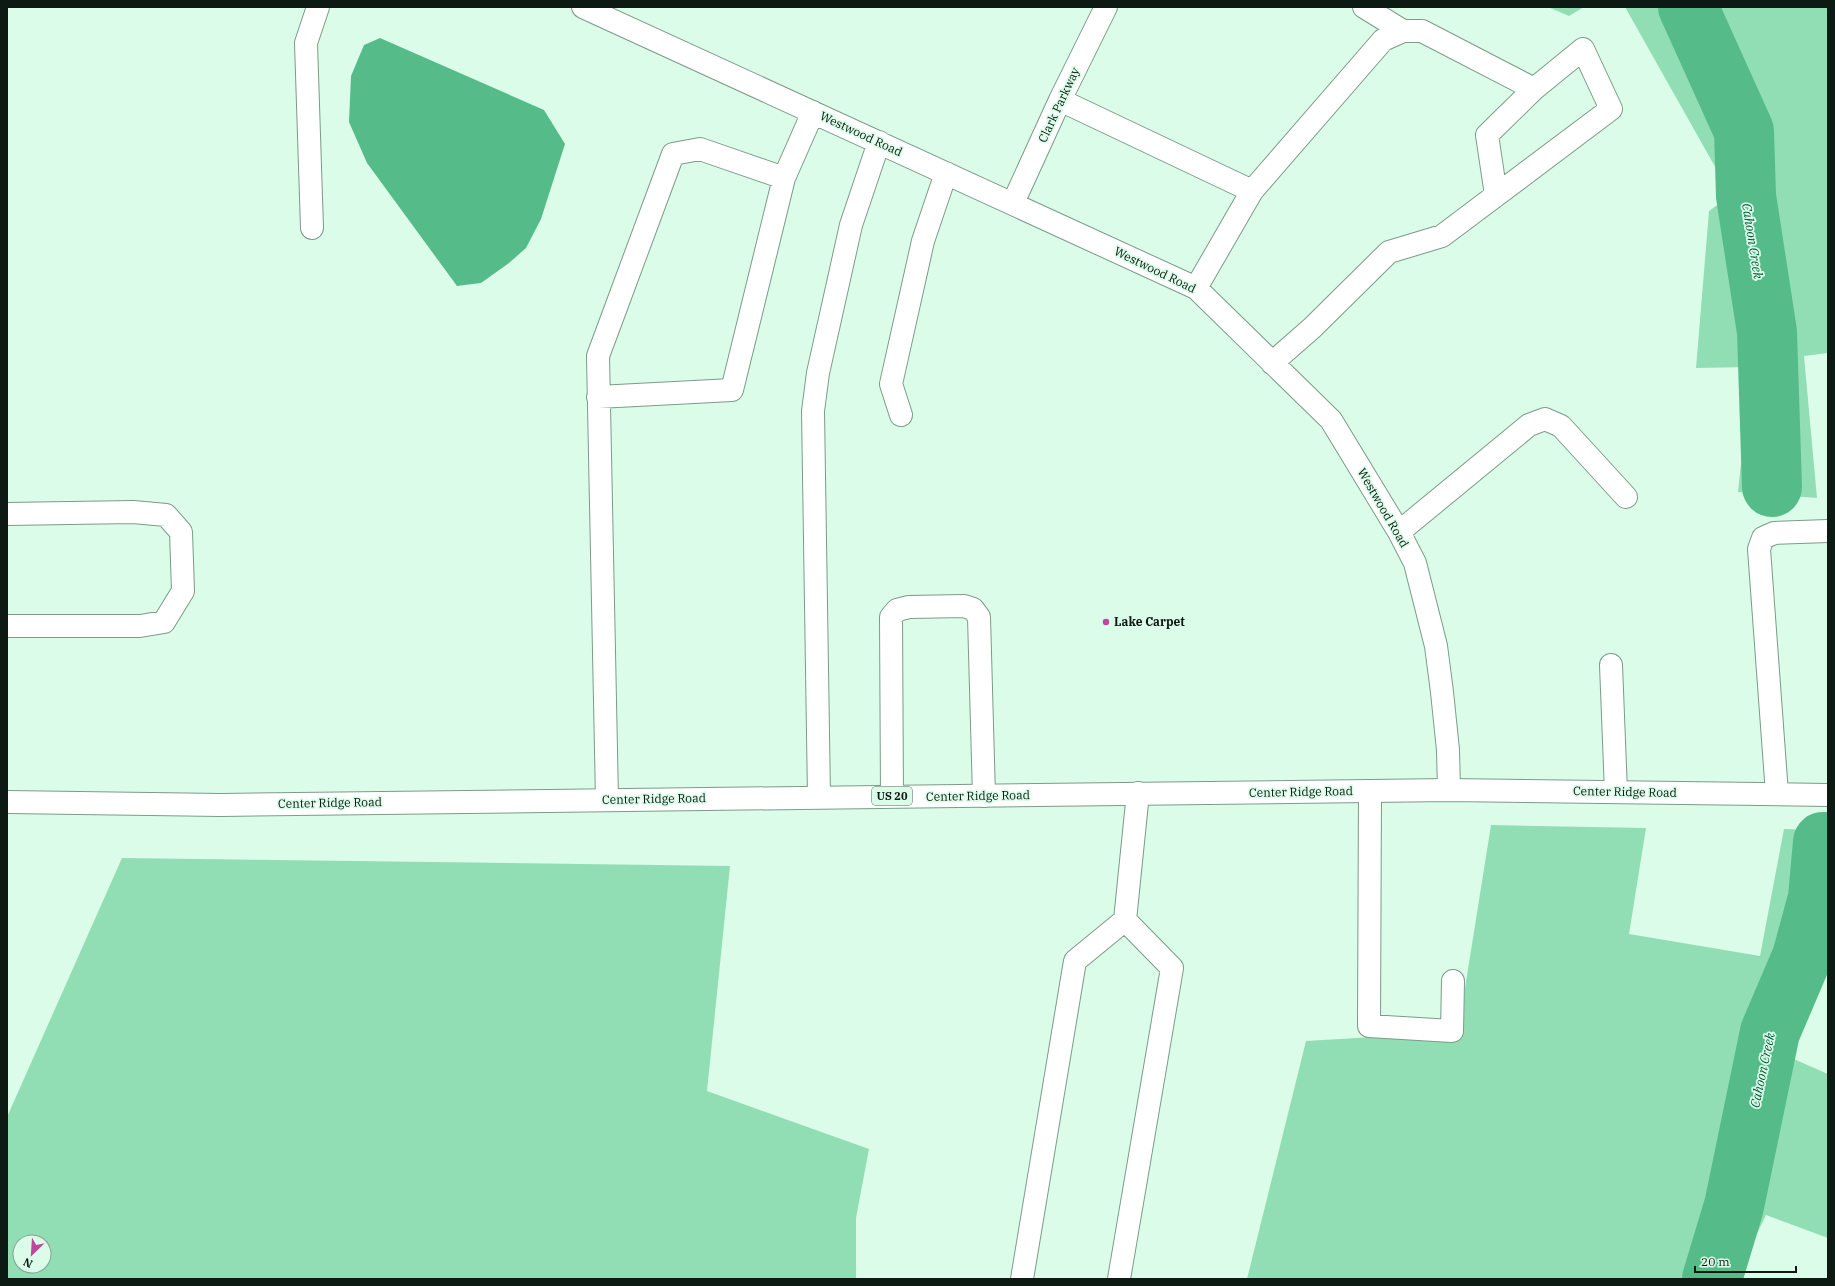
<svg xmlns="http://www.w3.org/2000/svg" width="1835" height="1286" viewBox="0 0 1835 1286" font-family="'IBM Plex Serif',serif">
  <rect width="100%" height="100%" fill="#dbfce9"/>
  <!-- green -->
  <path fill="#92deb4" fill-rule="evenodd" d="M1548,7H1584L1569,16Z
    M1625,7H1828V353L1804,356L1817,498L1738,492L1751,367L1696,368L1709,211L1731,195Z
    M1491,825L1646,828L1629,934L1760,956L1784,829L1828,830V877L1780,1053L1828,1074V1238L1766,1215L1735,1279H1247L1306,1041L1458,1032Z
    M122,858L730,866L707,1091L869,1149L856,1218V1279H7V1117ZM20,1242H44V1266H20Z"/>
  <!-- water -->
  <path fill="#55bc89" d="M380,38L544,110L565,144L541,219L526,248L509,263L481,283L457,286L367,163L349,122L351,76L364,45Z"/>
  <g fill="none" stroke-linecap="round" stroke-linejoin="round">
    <!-- river -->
    <path stroke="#55bc89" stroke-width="60" d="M1688,7L1744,131L1746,196L1767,332L1772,487
      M1712,1279L1734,1206L1770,1032L1802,957L1818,898L1823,842"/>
    <defs>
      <path id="minor" d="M583,7L1196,288L1331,420L1399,532L1415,563L1436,646L1442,692L1448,750L1449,790
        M1364,7L1403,31
        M1060,100L1252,191
        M1013,203L1060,100L1106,7
        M312,228L306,43L318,7
        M1196,288L1252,191L1383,40L1403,31H1422L1534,89
        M1272,363L1312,328L1389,252L1442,236L1611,109L1583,49L1534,89L1487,135L1496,195
        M598,397L732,390L784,178
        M901,415L891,384L923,241L946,173
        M7,514L133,512L166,515L181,532L183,591L164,622L140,626H7
        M1399,532L1529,425L1545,419L1561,426L1626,497
        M1611,665L1616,792
        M1370,791L1369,1026L1452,1031L1453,981
        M1777,794L1759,549L1763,538L1774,533L1828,531
        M892,796L891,617L897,610L909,607L964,606L973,609L979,617L984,796
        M819,797L813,411L818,373L851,225L879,142
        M607,800L598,356L673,154L700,149L784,178L813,112
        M1022,1279L1075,961L1125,920L1138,793
        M1119,1279L1172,968L1125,920"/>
      <path id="major" d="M7,802L221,805L1449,790L1828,795"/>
    </defs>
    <!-- minor casing -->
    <use href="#minor" stroke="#7c9b89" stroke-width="24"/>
    <!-- major casing -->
    <use href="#major" stroke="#7c9b89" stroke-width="24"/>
    <!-- minor -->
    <use href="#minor" stroke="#fff" stroke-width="22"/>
    <!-- major -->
    <use href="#major" stroke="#fff" stroke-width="22"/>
  </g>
  <!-- markers -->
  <circle fill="#be489e" stroke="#dbfce9" stroke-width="1.5" cx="1106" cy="622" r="4"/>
  <g text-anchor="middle" stroke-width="3.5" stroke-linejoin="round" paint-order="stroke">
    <!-- shield labels -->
    <rect fill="#dbfce9" stroke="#4b5d53" stroke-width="1" x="872" y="787" width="40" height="18" rx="3"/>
    <g font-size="11" font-weight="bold" fill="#0d1913">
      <text x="892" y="800">US 20</text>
    </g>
    <!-- street labels -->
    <g font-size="12" fill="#0d1913" stroke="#dbfce9">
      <text transform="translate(1059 105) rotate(-65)" y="4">Clark Parkway</text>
      <text transform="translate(861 134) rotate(25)" y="4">Westwood Road</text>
      <text transform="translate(1155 270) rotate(26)" y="4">Westwood Road</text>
      <text transform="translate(1383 508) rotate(60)" y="4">Westwood Road</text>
      <text transform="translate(1301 792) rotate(-1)" y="4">Center Ridge Road</text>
      <text transform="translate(1625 792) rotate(1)" y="4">Center Ridge Road</text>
      <text transform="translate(978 796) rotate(-1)" y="4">Center Ridge Road</text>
      <text transform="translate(654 799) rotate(-1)" y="4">Center Ridge Road</text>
      <text transform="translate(330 803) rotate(-1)" y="4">Center Ridge Road</text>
    </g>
    <!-- poi labels -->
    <g font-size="12" font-weight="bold" fill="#0d1913" stroke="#dbfce9" text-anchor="start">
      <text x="1114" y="626">Lake Carpet</text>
    </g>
    <!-- water labels -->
    <g font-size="13" font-style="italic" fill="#025837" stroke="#dbfce9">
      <text transform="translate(1753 241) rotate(81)" y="5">Cahoon Creek</text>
      <text transform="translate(1762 1070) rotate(-78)" y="5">Cahoon Creek</text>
    </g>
  </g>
  <!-- border -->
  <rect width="1835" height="1286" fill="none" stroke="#0d1913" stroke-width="16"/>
  <!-- north arrow -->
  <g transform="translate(32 1254) rotate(205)"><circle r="19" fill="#dbfce9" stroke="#89a193"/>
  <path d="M0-3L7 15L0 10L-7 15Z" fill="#be489e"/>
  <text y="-6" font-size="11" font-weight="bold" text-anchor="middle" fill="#0d1913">N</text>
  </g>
  <!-- scale -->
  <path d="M1695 1266v6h101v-6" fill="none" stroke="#0d1913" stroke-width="2"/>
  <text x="1701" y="1266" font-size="12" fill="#0d1913" stroke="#dbfce9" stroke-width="3" paint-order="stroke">20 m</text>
</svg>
